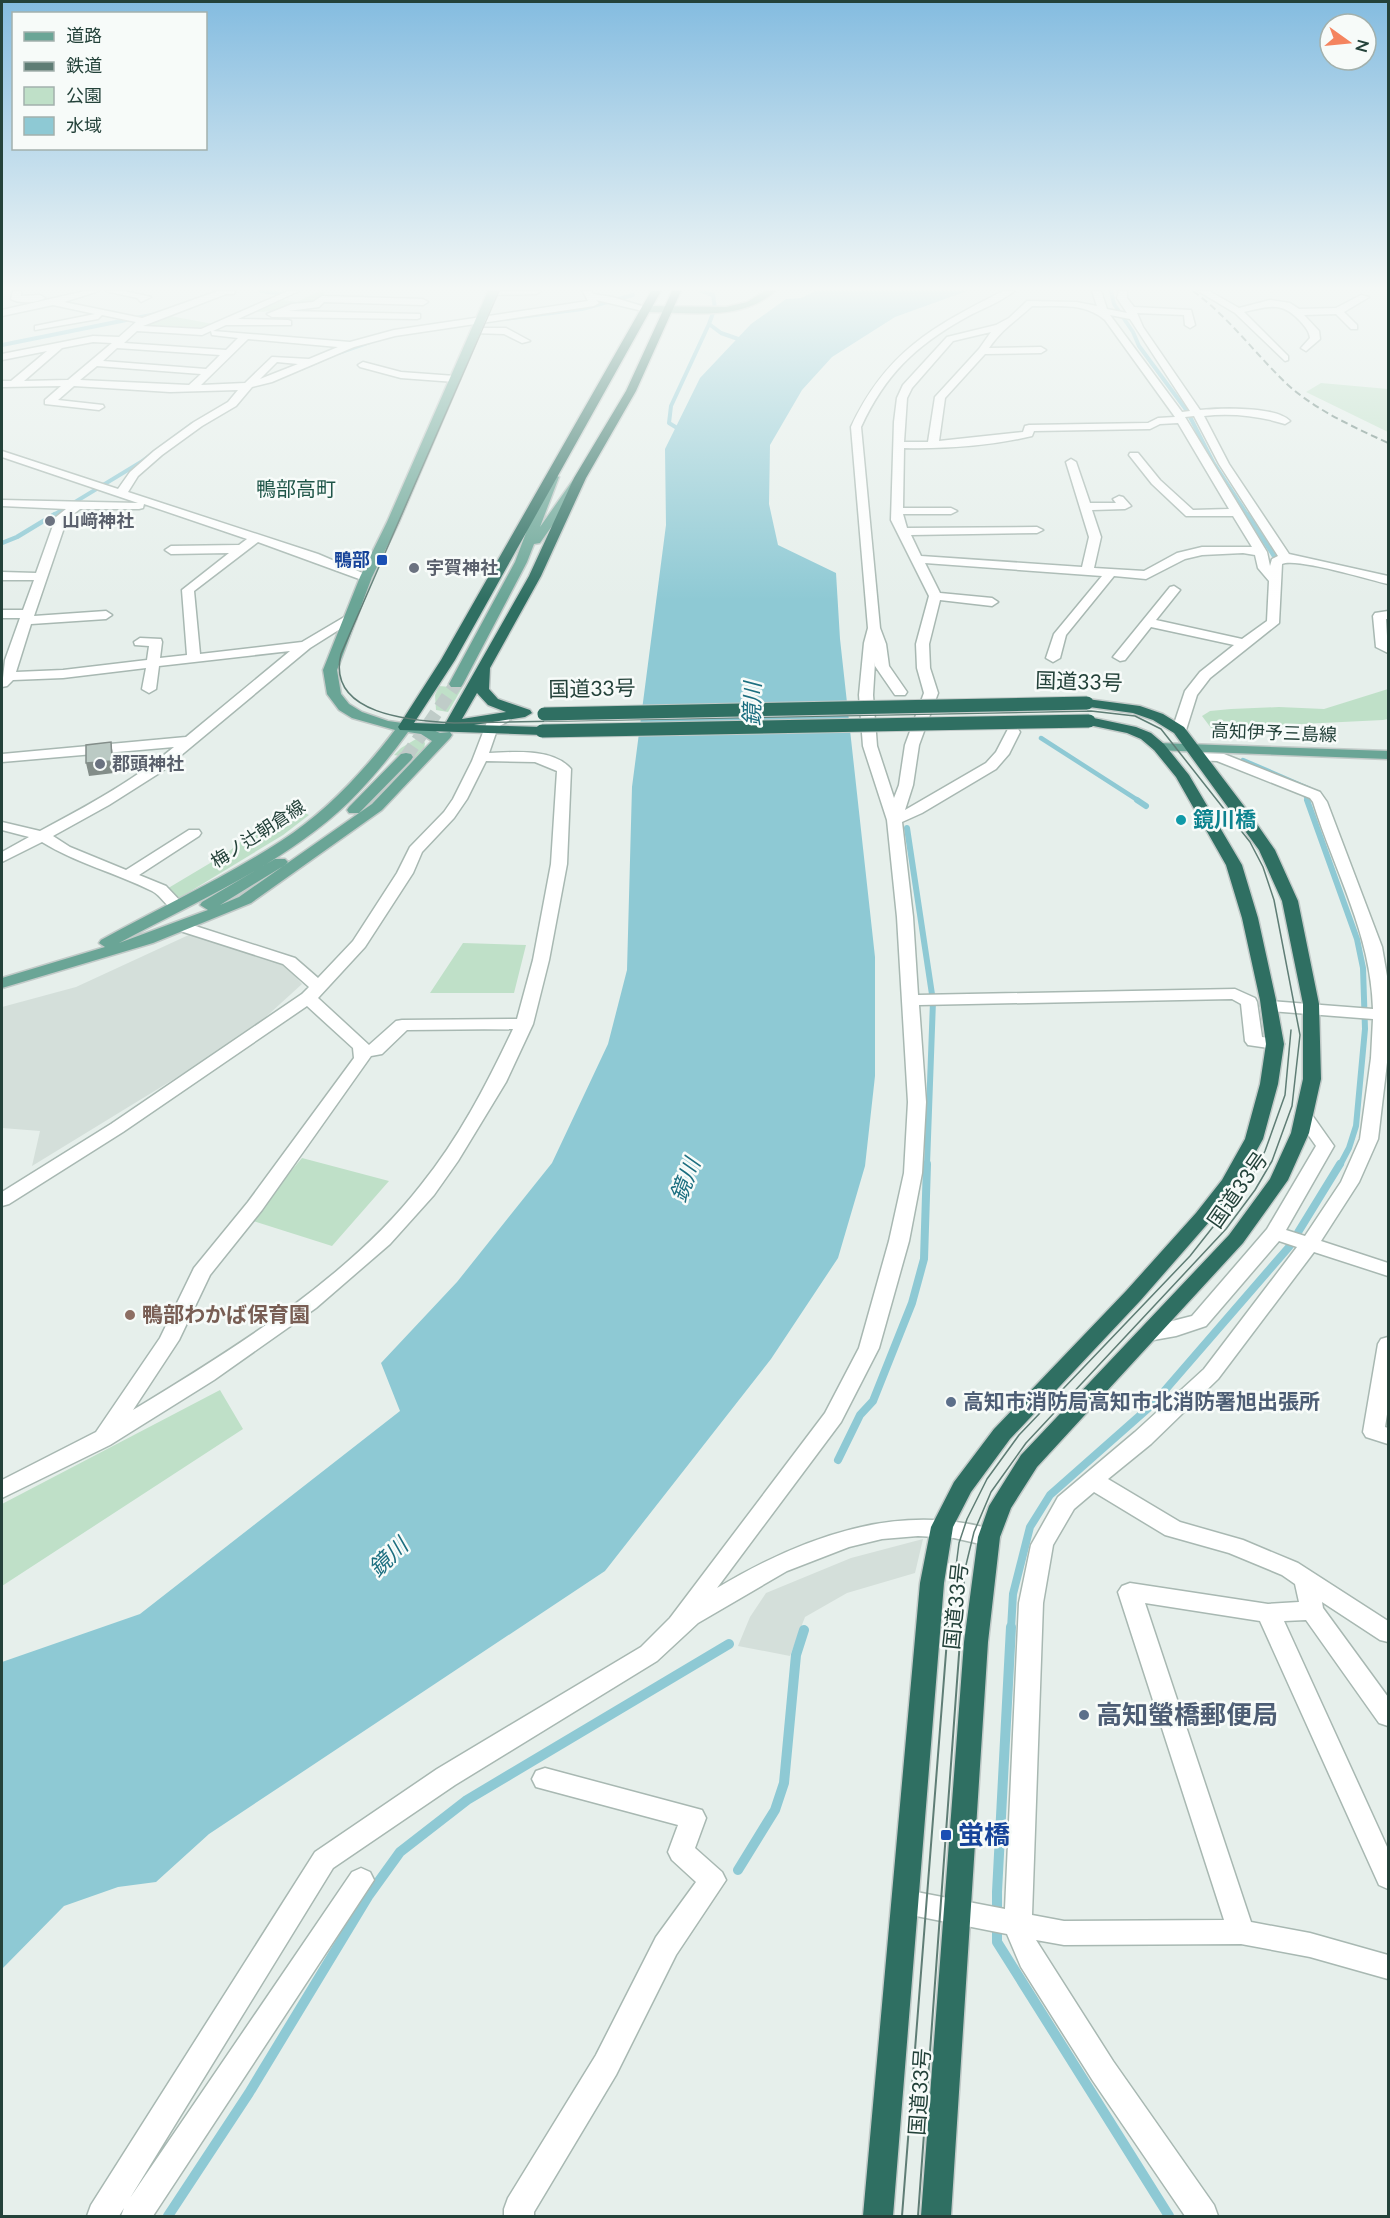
<svg xmlns="http://www.w3.org/2000/svg" width="1390" height="2218" viewBox="0 0 1390 2218" font-family="Lato,'Noto Sans JP',sans-serif">
  <rect width="100%" height="100%" fill="#e6efeb"/>
  <!-- built -->
  <path fill="#d4dfda" d="M193,933L285,965L302,984L246,1035L32,1166L40,1131L2,1128V1007L76,987Z
    M923,1539L915,1573L847,1593L805,1617L790,1656L738,1646L750,1617L766,1593L851,1558Z"/>
  <!-- green -->
  <path fill="#bfe0c8" d="M319,291L326,292L313,304C292,304 275,313 254,312L283,300L297,302Z
    M165,315L213,324L193,330L145,326Z
    M1321,383L1388,389V432L1306,392Z
    M439,686L462,688L448,712L436,710L435,695Z
    M1388,689V719L1383,720L1281,725L1246,737L1217,736L1202,716L1210,711L1231,709L1279,707L1324,709Z
    M416,739H422L425,743L424,750L418,759L394,755L401,748Z
    M291,806L309,815L283,835L176,900L165,890L227,853L272,816Z
    M463,943L526,945L514,993H430Z
    M302,1158L389,1181L332,1246L250,1220Z
    M220,1390L243,1429L2,1586V1504Z"/>
  <!-- water -->
  <path fill="#8ec9d4" d="M815,291H967L895,317L832,357L802,390L770,445L769,504L778,545L836,573L840,639L875,957V1076L865,1166L838,1258L771,1359L605,1571L209,1834L156,1882L118,1887L64,1906L2,1969V1662L140,1614L400,1411L381,1363L457,1282L552,1163L608,1044L627,970L632,787L666,525L665,449L700,378L751,324L786,299L801,298Z"/>
  <g fill="none" stroke-linecap="round" stroke-linejoin="round">
    <!-- stream-far4 -->
    <path stroke="#8ec9d4" stroke-width="4" d="M261,291L281,294
      M701,291L713,295L715,308
      M1111,291L1114,304L1133,332L1139,346L1187,411L1213,462L1248,516
      M713,313L709,324L721,333L744,341
      M503,319L582,309L633,295
      M2,345L156,314
      M338,353L370,342
      M291,373L322,360
      M682,431L669,423L671,406L709,324
      M52,516L141,462L192,424"/>
    <!-- stream-far3 -->
    <path stroke="#8ec9d4" stroke-width="4.5" d="M1247,514L1274,556
      M2,543L17,537L55,514
      M1041,738L1139,801
      M1243,760L1310,789
      M1306,797L1308,801"/>
    <!-- stream-far2 -->
    <path stroke="#8ec9d4" stroke-width="6" d="M1137,800L1146,806
      M1307,800L1357,939L1363,968L1365,1029L1356,1126L1349,1148L1340,1165
      M907,828L933,1001L927,1165"/>
    <!-- stream-far1 -->
    <path stroke="#8ec9d4" stroke-width="8" d="M838,1460L860,1415L873,1401L912,1303L924,1259L927,1164
      M1011,1629L1013,1594L1030,1527L1050,1495L1153,1404L1289,1247L1340,1164"/>
    <!-- stream -->
    <path stroke="#8ec9d4" stroke-width="10" d="M1011,1627L997,1892V1942L1169,2216
      M738,1870L775,1810L784,1783L796,1655L804,1630
      M168,2216L249,2093L369,1895L400,1852L467,1800L729,1644"/>
    <!-- major-tunnel -->
    <path stroke="#bfccc8" stroke-width="13" stroke-dasharray="13 7" stroke-linecap="butt" d="M406,757L456,684"/>
    <defs>
      <path id="minor" d="M13,291H21V296L40,295L45,298C37,303 19,304 11,299Z
        M85,291H99L64,302L142,318L218,291H235L234,294H226L143,326L201,329L288,291H299L238,319L288,320L291,321V325H226L213,331L350,342L394,330L588,301L583,291H591L593,294L612,297L652,309L647,312L596,300L599,303L594,306L395,336L354,347L272,382L252,387L236,406L202,426L162,455L138,476L128,492L318,554L372,577L370,580H362L258,542L194,591L200,654L302,642L346,616L350,615L356,619L310,648L161,772L109,805L53,836L70,847L126,870L189,830H199L201,833L199,836L139,875L166,886L185,906L177,911C166,908 162,896 152,891C116,873 76,863 42,842L2,862V852L29,837L2,830V822L40,831C87,806 133,781 174,747L2,762V754L186,737L290,651L159,666L156,689L149,693L142,689L146,668L63,678L13,680L7,686L2,687L5,660L20,618H2V610H23L34,580H2V572L36,573L56,517L66,509L2,506V500L138,503L2,457V451L118,489L130,472L154,451L194,422L228,402L238,390L170,392L74,386L58,400L103,405L104,407L99,410L45,404V400L61,386L2,387V381H11L47,351L2,360V354L93,336L119,337L136,322L102,315L98,319L35,330V326L95,314L53,305L2,316V310ZM137,331L202,335L211,331L212,335L238,338L226,350L124,343ZM248,339L338,347L309,359L272,357L245,383L201,385ZM93,342L112,343L68,380L24,381L62,348ZM117,348L220,355L206,369L103,361ZM277,362L298,364L260,379ZM97,366L201,374L189,385L80,380ZM144,504L247,539L239,545L171,546L165,550L171,554L229,553L182,590L187,655L160,658L162,642L161,639L140,638L134,642L135,645L149,646L147,660L63,670L16,672L31,624L106,619L112,615L106,611L34,616L67,519L80,509H139L143,508Z
        M106,291H124L151,297L141,302L137,298Z
        M489,291H541L536,294L493,295L490,294Z
        M1003,291H1014C1000,303 980,309 965,318C915,346 885,375 861,427L880,628L886,644L889,666L907,692L905,695H895L875,666V662L873,695L877,746L894,798L899,785L905,745L924,693L917,668L916,644L929,596L891,520L894,422L897,398L903,385L947,337L996,325L1009,318L1027,301L1076,302L1097,306L1092,291H1101L1107,309L1127,313L1117,298L1119,291H1127V298L1134,307L1191,310L1195,325L1190,328L1185,325L1184,315L1137,313L1143,327L1200,410C1221,408 1276,406 1290,421L1285,424C1260,416 1231,413 1204,416L1229,464L1289,554L1388,576V584C1370,580 1295,557 1282,564L1279,623L1210,678L1197,695L1186,730L1179,734L1172,730L1185,691L1200,672L1234,645L1151,627L1125,660L1120,661L1113,657L1170,587L1174,586L1180,590L1156,620L1242,639L1267,621L1269,581L1258,568L1255,555L1243,553L1202,555L1185,559L1146,579L1114,576L1066,635L1060,658L1053,662L1046,658L1054,634L1102,576L925,563L940,593L992,598L998,602L992,606L940,600L929,644L930,668L938,693L919,745L913,785L905,810L986,763L996,752L1008,729H1018L1020,732L1009,754L996,769L922,813L902,822L913,917L918,995L1235,989L1255,998L1257,1002L1262,1037L1281,1040L1284,1044L1281,1048L1275,1049L1248,1045L1245,1041L1241,1004L1232,999L919,1005L926,1102L922,1173L909,1241L879,1348L841,1422L717,1588C801,1538 899,1500 997,1531L1000,1537L997,1543L989,1546L954,1538L918,1536L882,1539L849,1547L787,1571L698,1623L657,1661L455,1785L333,1868L130,2198L352,1872L361,1868L370,1872L374,1880L153,2216H121L124,2208L119,2216H87L91,2205L315,1852L437,1769L641,1647L670,1618L825,1413L859,1348L889,1241L904,1173L908,1102L897,917L887,820L863,746L859,695L864,643L868,628L851,427C886,352 932,327 1003,291ZM1032,306C1058,307 1084,302 1105,320L1175,417L1158,418L1148,423L1029,425L1025,426L1023,432L939,441L945,398L985,354L1041,353L1046,350L1041,347L989,348C1003,328 1015,322 1032,306ZM1110,315L1130,319L1190,411L1182,412ZM991,332L979,349L935,397L928,442H904L907,398L912,388L953,341ZM1194,416L1219,464L1278,556L1272,559L1270,566L1267,552L1185,417ZM1178,423L1229,509L1193,510L1160,480L1138,453H1130L1129,455L1152,484L1186,516H1233L1252,547H1202L1177,553L1144,571L1094,568L1101,537L1092,510L1125,509L1131,506L1123,497L1119,496L1113,499L1116,503H1090L1076,462L1071,459L1066,462L1089,537L1082,567L921,556L911,535L1037,533L1043,530L1037,527L907,528L903,514H951L957,511L951,508H903L904,448C946,449 990,446 1032,436L1034,431L1150,429L1160,424Z
        M1198,291H1209L1239,308L1270,300L1290,303L1299,309L1336,308L1361,295L1369,297L1344,312L1357,325V329H1351L1336,314L1304,315L1319,331L1320,339L1306,351L1301,348L1310,338C1309,331 1306,328 1301,322C1282,301 1270,306 1244,312L1288,356V360L1285,361L1235,313Z
        M322,296L423,299L428,302L423,305L324,302L319,307L288,311L420,314V318L417,319L272,317L267,314L292,304L313,302Z
        M476,328H506L530,341L522,343L504,334L473,333V329Z
        M363,362L401,372L455,376L460,379L455,382L401,378L360,367L358,365Z
        M1388,611V619H1386L1388,653L1376,647L1373,616L1375,613Z
        M513,710L520,714L498,727L489,753C514,752 553,748 571,769L567,864L549,960L533,1024L506,1082L458,1161L434,1195L390,1244L316,1308L214,1380L110,1445L2,1498V1480L96,1432L160,1338L194,1268L248,1202L354,1058L353,1048L307,1006L123,1132L9,1204L2,1206V1192L111,1124L302,994L309,987L283,964L174,929L172,926L180,921L186,923L295,958L318,978L353,941L397,873L410,847L444,812L453,799L472,761L487,722L495,716ZM486,761L535,762L557,771L551,864L533,960L517,1019L402,1020L396,1021L369,1045L318,998L365,947L413,873L422,852L454,818L467,799ZM513,1029C487,1084 459,1138 421,1185C349,1278 232,1350 133,1410L179,1340L210,1275L262,1210L371,1056L382,1054L407,1030Z
        M1200,753L1224,754L1320,792L1327,802L1382,947L1388,982V1054L1378,1139L1359,1182L1321,1241L1388,1263V1276L1314,1252L1218,1379L1151,1444L1108,1479L1180,1522L1243,1540L1298,1563L1388,1621V1642L1380,1640L1322,1602L1323,1608L1388,1697V1726L1379,1723L1306,1620L1284,1621L1388,1849V1889L1379,1885L1260,1621L1145,1603L1251,1922L1310,1933L1388,1955V1979L1310,1957L1241,1944L1064,1945L1036,1940L1113,2061L1214,2205L1218,2216H1185L1093,2081L1021,1967L1007,1934L906,1914L897,1910L893,1902L897,1894L906,1890L1005,1909L1019,1603L1031,1545L1058,1497L1135,1432L1204,1369L1297,1247L1279,1241L1206,1326L1176,1336L1148,1341L1141,1339L1138,1334L1141,1329L1192,1316L1267,1229L1316,1146L1295,1116L1298,1112H1310L1334,1146L1286,1230L1305,1236L1341,1182L1360,1139L1371,1058L1373,1019L1269,1011L1261,1006L1269,1001L1373,1009C1371,934 1335,872 1313,802L1310,798L1217,761L1195,760L1193,757ZM1094,1492L1165,1535L1229,1553L1282,1575L1295,1584L1299,1602L1268,1604L1130,1583L1122,1586L1118,1592L1224,1920L1064,1921L1032,1915L1043,1603L1053,1545L1074,1509Z
        M1388,1337V1408L1385,1427L1388,1428V1444L1366,1437L1363,1432L1378,1344L1381,1339Z
        M545,1768L702,1810L706,1818L695,1848L722,1872L726,1880L676,1955L616,2075L534,2212V2216H504V2209L508,2198L596,2055L656,1937L696,1882L672,1860L668,1852L678,1825L536,1787L532,1779L536,1771Z"/>
      <path id="major" d="M488,291H498L399,522L372,577L337,670L341,694L349,704L362,712L388,721L424,726L440,733L450,732L452,735L450,738L382,810L251,903L153,943L2,988V978L105,947L99,943L101,940C161,907 224,878 281,841C326,812 363,772 395,730L352,718L339,710L327,694L323,670L360,577L387,522ZM408,732L421,734L432,741L372,804L239,897L220,905L285,865L288,862L285,859H275L202,902L200,905L208,910L119,943C195,902 286,863 349,802C371,780 390,757 408,732Z
        M765,291H775C742,322 688,312 647,312L642,309L647,306L726,307L747,302Z
        M553,474L559,477L540,527L573,480L577,479L583,482L540,543L534,544L527,562L463,684L461,687H451L449,684L515,562L547,477Z
        M1159,743L1388,751V759L1154,750L1152,747L1154,744Z
        M406,753L411,754L413,757L411,760L359,813H349L347,810L349,807L401,754Z"/>
      <path id="highway" d="M651,291H661L455,660L414,723L445,724L529,576L574,478L626,391L672,291H681L636,391L586,478L541,576L490,668L489,689L498,699L530,710L532,713L525,717L474,725L542,727L549,731L542,735L400,730L398,727L441,660ZM477,693L488,705L506,712L462,719Z
        M1087,699L1140,706L1163,714L1184,727L1250,814L1275,850L1298,901L1319,1004L1321,1079L1309,1133L1288,1180L1243,1243L1037,1467L1011,1508L1000,1537L988,1642L951,2216H921L964,1642L978,1537L989,1506L1021,1455L1229,1235L1270,1179L1291,1133L1303,1079V1004L1282,901L1259,850L1174,733L1153,720L1133,713L1082,706L1080,703Z
        M1089,717L1136,727L1151,733L1164,744L1189,775L1242,865L1258,918L1276,1000L1284,1044L1278,1084L1263,1139L1237,1186L1210,1221L1140,1301L1010,1439L971,1492L953,1527L944,1583L893,2216H863L920,1583L931,1527L954,1482L994,1429L1126,1291L1196,1213L1222,1180L1245,1139L1260,1084L1266,1044L1260,1000L1242,918L1226,865L1176,777L1154,750L1141,739L1127,733L1084,724L1082,721L1084,718Z"/>
    </defs>
    <!-- minor casing -->
    <use href="#minor" stroke="#a8b8b2" stroke-width="3"/>
    <!-- major casing -->
    <use href="#major" stroke="#c2cac8" stroke-width="3"/>
    <!-- highway casing -->
    <use href="#highway" stroke="#c2cac8" stroke-width="3"/>
    <!-- minor -->
    <use href="#minor" fill="#fff" fill-rule="evenodd"/>
    <!-- major -->
    <use href="#major" fill="#6aa596" fill-rule="evenodd"/>
    <!-- highway -->
    <use href="#highway" fill="#2f6f62" fill-rule="evenodd"/>
    <!-- tram-far1 -->
    <path stroke="#5f7d75" stroke-width="1.5" d="M499,291L341,654C326,715 413,721 454,723L1091,711L1135,716L1161,729L1250,842L1263,867L1274,900L1300,1035L1292,1106L1272,1161L1255,1190L1226,1229L1026,1443L991,1492L974,1532L965,1569L961,1629
      M948,1629L959,1543L967,1519L987,1479L1019,1435L1190,1256L1250,1180L1265,1151L1285,1095L1291,1030"/>
    <!-- tram -->
    <path stroke="#5f7d75" stroke-width="2" d="M902,2216L948,1627
      M918,2216L961,1627"/>
    <!-- rail -->
    <path stroke="#5f7d75" stroke-width="2" stroke-dasharray="7 4" stroke-linecap="butt" d="M1193,291C1230,318 1255,354 1288,385C1317,411 1354,427 1388,443"/>
    <defs>
      <path id="highway-bridge" d="M544,714L1087,703
        M542,731L1089,721"/>
    </defs>
    <!-- highway-bridge casing -->
    <use href="#highway-bridge" stroke="#c2cac8" stroke-width="15" stroke-linecap="butt"/>
    <!-- highway-bridge -->
    <use href="#highway-bridge" stroke="#2f6f62" stroke-width="13"/>
  </g>
  <!-- shaded-wall -->
  <path fill="#838d89" d="M111,742L113,755L114,773L89,776L86,763Z"/>
  <!-- building -->
  <path fill="#bbcac4" stroke="#838d89" stroke-width="1.5" d="M111,742L112,761L86,763V745Z"/>
  <!-- sky -->
  <linearGradient id="sky" x2="0" y2="1"><stop stop-color="#84bce0"/><stop offset="0.48" stop-color="#f4f8f6"/><stop offset="1" stop-color="#f4f8f6" stop-opacity="0"/></linearGradient>
  <rect width="1390" height="601" fill="url(#sky)"/>
  <!-- markers -->
  <g fill="#6b7280" stroke="#f7fbf9" stroke-width="2">
    <circle cx="50" cy="521" r="6"/>
    <circle cx="414" cy="568" r="6"/>
    <circle cx="100" cy="764" r="6"/>
  </g>
  <g fill="#1a4fb4" stroke="#f7fbf9" stroke-width="2">
    <rect x="376" y="554" width="12" height="12" rx="3"/>
    <rect x="940" y="1829" width="12" height="12" rx="3"/>
  </g>
  <circle fill="#0f9aa8" stroke="#f7fbf9" stroke-width="2" cx="1181" cy="820" r="6"/>
  <circle fill="#8d6e63" stroke="#f7fbf9" stroke-width="2" cx="130" cy="1315" r="6"/>
  <g fill="#5c6f8a" stroke="#f7fbf9" stroke-width="2">
    <circle cx="951" cy="1402" r="6"/>
    <circle cx="1084" cy="1715" r="6"/>
  </g>
  <g text-anchor="middle" stroke-width="5" stroke-linejoin="round" paint-order="stroke">
    <!-- far-worship labels -->
    <g font-size="18" font-weight="bold" fill="#5b616d" stroke="#f7fbf9" text-anchor="start">
      <text x="62" y="527">山﨑神社</text>
      <text x="426" y="574">宇賀神社</text>
      <text x="112" y="770">郡頭神社</text>
    </g>
    <!-- far-transit labels -->
    <g font-size="18" font-weight="bold" fill="#164399" stroke="#f7fbf9" text-anchor="end">
      <text x="370" y="566">鴨部</text>
    </g>
    <!-- far-street labels -->
    <g font-size="18" fill="#24423a" stroke="#f7fbf9">
      <text transform="translate(1274 733) rotate(2)" y="6">高知伊予三島線</text>
      <text transform="translate(258 834) rotate(-33)" y="6">梅ノ辻朝倉線</text>
    </g>
    <!-- far-quarter labels -->
    <g font-size="20" fill="#1f5548" stroke="#f7fbf9">
      <text x="296" y="496">鴨部高町</text>
    </g>
    <!-- street labels -->
    <g font-size="21" fill="#24423a" stroke="#f7fbf9">
      <text transform="translate(1079 682) rotate(2)" y="7">国道33号</text>
      <text transform="translate(592 689) rotate(-1)" y="7">国道33号</text>
      <text transform="translate(1238 1190) rotate(-55)" y="7">国道33号</text>
      <text transform="translate(956 1606) rotate(-84)" y="7">国道33号</text>
      <text transform="translate(920 2092) rotate(-86)" y="7">国道33号</text>
    </g>
    <!-- culture labels -->
    <g font-size="21" font-weight="bold" fill="#0d838f" stroke="#f7fbf9" text-anchor="start">
      <text x="1193" y="827">鏡川橋</text>
    </g>
    <!-- education labels -->
    <g font-size="21" font-weight="bold" fill="#785e54" stroke="#f7fbf9" text-anchor="start">
      <text x="142" y="1322">鴨部わかば保育園</text>
    </g>
    <!-- service labels -->
    <g font-size="21" font-weight="bold" fill="#4e5e75" stroke="#f7fbf9" text-anchor="start">
      <text x="963" y="1409">高知市消防局高知市北消防署旭出張所</text>
    </g>
    <!-- water labels -->
    <g font-size="22" font-style="italic" fill="#1c6f80" stroke="#f7fbf9">
      <text transform="translate(752 704) rotate(-89)" y="8">鏡川</text>
      <text transform="translate(685 1180) rotate(-69)" y="8">鏡川</text>
      <text transform="translate(388 1557) rotate(-44)" y="8">鏡川</text>
    </g>
    <!-- near-service labels -->
    <g font-size="26" font-weight="bold" fill="#4e5e75" stroke="#f7fbf9" text-anchor="start">
      <text x="1096" y="1724">高知螢橋郵便局</text>
    </g>
    <!-- near-transit labels -->
    <g font-size="26" font-weight="bold" fill="#164399" stroke="#f7fbf9" text-anchor="start">
      <text x="958" y="1844">蛍橋</text>
    </g>
  </g>
  <!-- border -->
  <rect width="1390" height="2218" fill="none" stroke="#24423a" stroke-width="6"/>
  <!-- legend -->
  <rect x="12" y="12" width="195" height="138" fill="#f7fbf9" stroke="#a3b1ad" stroke-width="1.5"/>
  <rect x="24" y="32" width="30" height="9" fill="#6aa596" stroke="#a3b1ad" stroke-width="1.5"/>
  <text x="66" y="42" font-size="18" fill="#24423a">道路</text>
  <rect x="24" y="62" width="30" height="9" fill="#5f7d75" stroke="#a3b1ad" stroke-width="1.5"/>
  <text x="66" y="72" font-size="18" fill="#24423a">鉄道</text>
  <rect x="24" y="87" width="30" height="18" fill="#bfe0c8" stroke="#a3b1ad" stroke-width="1.5"/>
  <text x="66" y="102" font-size="18" fill="#24423a">公園</text>
  <rect x="24" y="117" width="30" height="18" fill="#8ec9d4" stroke="#a3b1ad" stroke-width="1.5"/>
  <text x="66" y="132" font-size="18" fill="#24423a">水域</text>
  <!-- north arrow -->
  <g transform="translate(1348 42) rotate(105)"><circle r="28" fill="#f7fbf9" stroke="#a3b1ad" stroke-width="1.5"/>
  <path d="M0-4.5L10 22L0 15L-10 22Z" fill="#f4845f"/>
  <text y="-9" font-size="16" font-weight="bold" text-anchor="middle" fill="#24423a">N</text>
  </g>
</svg>
